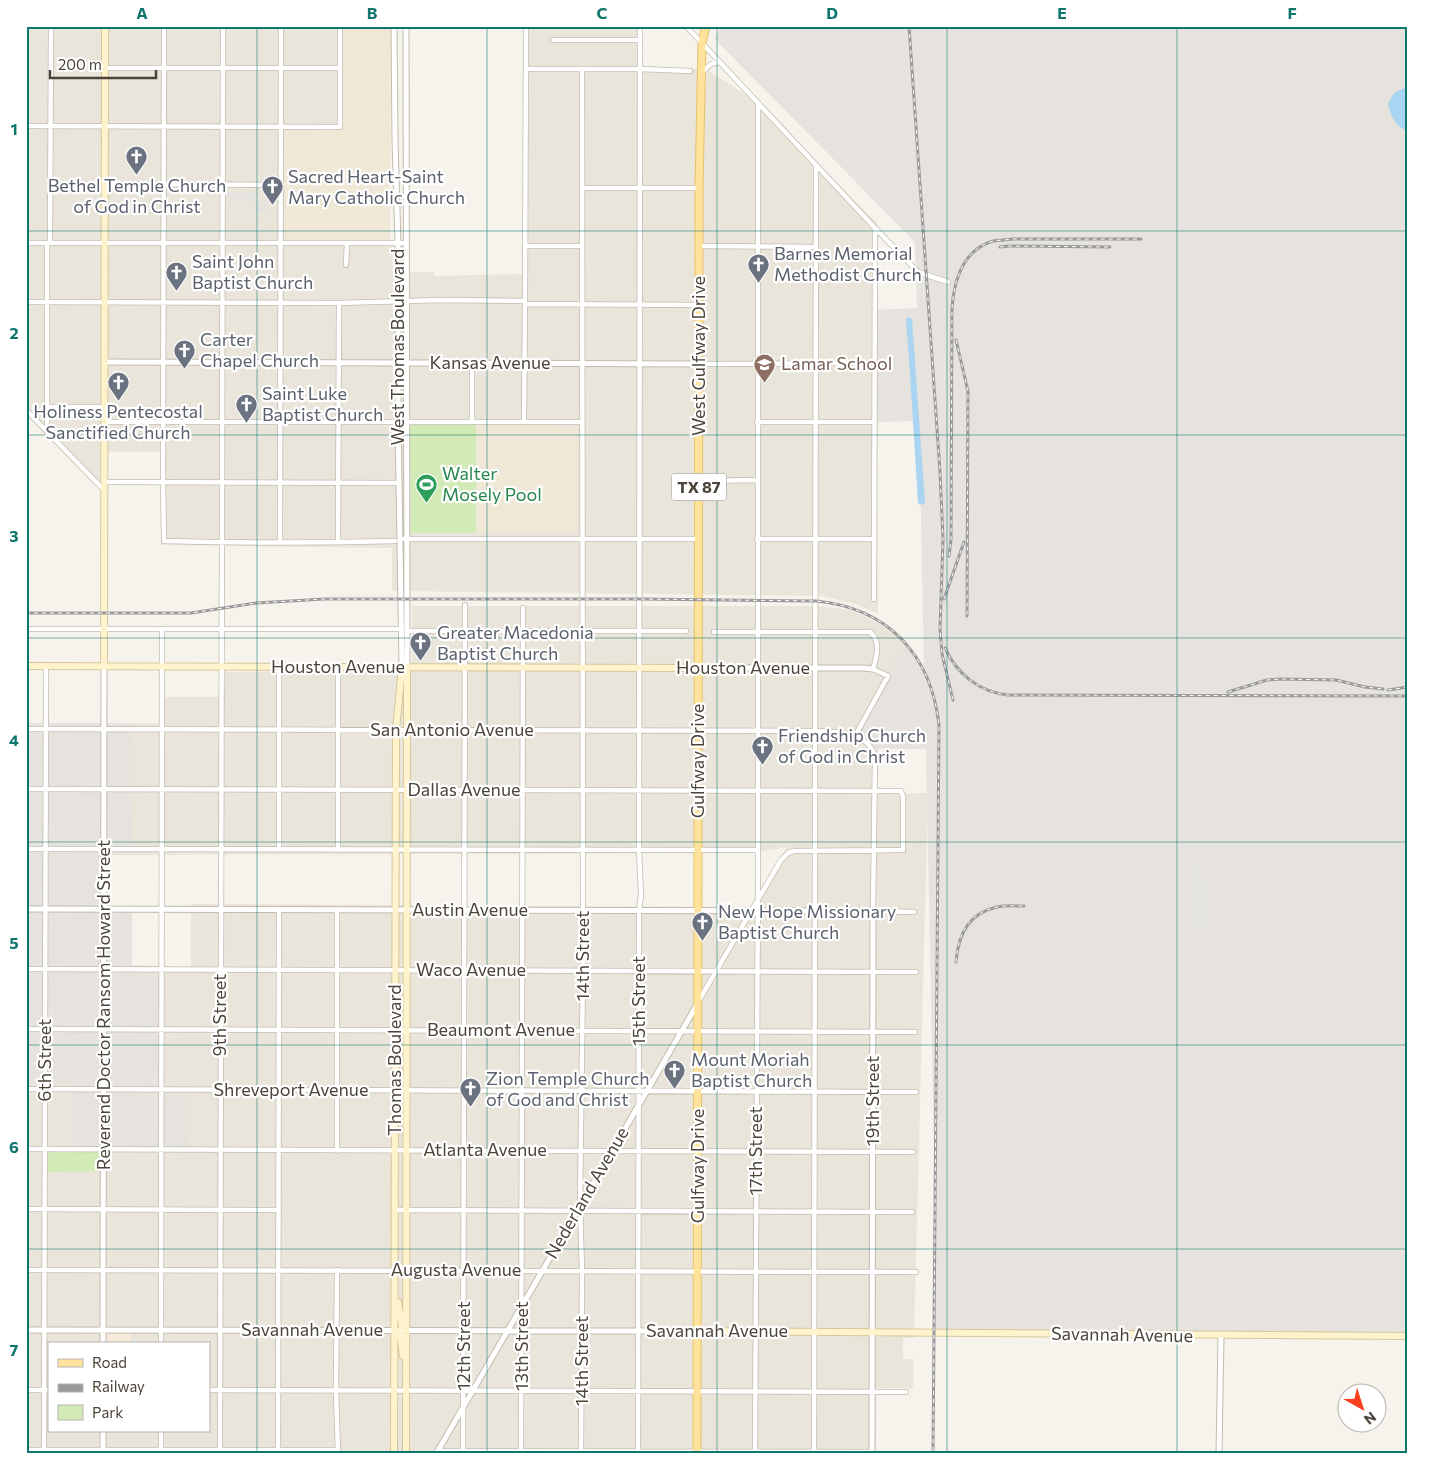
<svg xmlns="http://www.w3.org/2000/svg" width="1434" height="1480" viewBox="0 0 1434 1480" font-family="Commissioner,sans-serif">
  <rect width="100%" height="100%" fill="#f6f3ec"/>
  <!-- residential -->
  <path fill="#eae5da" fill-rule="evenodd" d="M26,26H343L342,129H285L284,239H390L398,244L410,272H434L435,276L523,274L524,26H643V67L706,69L758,103L877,223L878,614L856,604L821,596L392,591V548L161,545V452H100V490L26,415Z
    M412,606H818L850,610L877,622L905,642L887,683L879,745L877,794L928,793L914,1338H903V1359H913V1388H876V1454H26V1084H72L160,1092V966L191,967V904L751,907L787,847L754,853L132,855L131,723H159L160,697H224L225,672H412ZM49,1344H209V1431H49Z"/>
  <!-- commercial -->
  <path fill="#f7ead8" d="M107,1333H131V1344H107Z"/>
  <!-- industrial -->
  <path fill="#e6e2dd" d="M721,26H1408V1336L934,1332L935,1198L926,749H876L871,743L857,734L886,675L905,642L924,668L919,421L874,422V310L917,308L915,242L715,39Z
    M26,723H131L132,855H101L100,913L132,912V965L160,966V1091H190L189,1147L73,1146L72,1084H26Z"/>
  <!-- education -->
  <path fill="#efe8d6" d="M343,26H391L390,239H284V129H342Z
    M476,424L578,427L577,531L476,533Z"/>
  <!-- green -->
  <path fill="#d2eab5" d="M476,424V533H411L410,425Z
    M51,1152H99L101,1154L100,1171L48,1172V1154Z"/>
  <!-- parking -->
  <path fill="#e5e3e0" d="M227,192H256V200H258L259,201H267L268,212L254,211L253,202H247V198H227Z
    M1189,859L1202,860V871L1206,876L1208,881L1207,896H1205L1207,899V930L1187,931V901L1189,896Z"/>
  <!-- water -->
  <path fill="#a9d4f2" d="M1408,86V131C1394,125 1392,118 1388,104L1394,93Z
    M907,317L912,319L925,503L920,505L918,503C914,441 911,380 906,319Z"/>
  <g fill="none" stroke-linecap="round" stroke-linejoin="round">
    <defs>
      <path id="minor" d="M164,26L163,482L164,541C241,543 318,543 395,541
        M686,26L875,228L918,272L948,282
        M553,40H640
        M105,68H340
        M526,69H641L690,71
        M702,72L711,64L719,62
        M26,126L340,127V26
        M104,184L280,185
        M582,188H699
        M26,243H407
        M50,243L51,26
        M526,246H582
        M699,246L816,247
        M346,265L347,244
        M26,302L339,303L441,300L525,301L526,26
        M699,364L874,363
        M47,407H105
        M26,410L105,491
        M472,421V363
        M105,422H582
        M524,422L525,304L699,305
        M757,422H874
        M47,432V243
        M699,481L757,480
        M105,482L399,483
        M404,539H699
        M757,539H874
        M280,542L281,26
        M338,542L339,303
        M874,599L875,228
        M26,629H401
        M407,631H686
        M714,632H870C881,641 877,656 873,669L888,676L855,736
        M26,729L816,731C837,732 868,731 875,757L873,911L914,912
        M26,789L901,791L903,797V850L794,851L788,853L781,860L698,1002
        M26,849L757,850
        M279,850V667
        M338,850V667
        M26,969L916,972
        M26,1029L915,1032
        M26,1089L916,1092
        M26,1149C322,1151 618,1151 913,1152
        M337,1151V910
        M26,1209L279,1210
        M395,1210L912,1212
        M26,1270L916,1272
        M337,1270L336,1390L338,1454
        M161,1344L162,629
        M26,1390H49
        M209,1390L906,1392
        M26,1450H337
        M437,1451L872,1452
        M44,1454L46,666
        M161,1454V1431
        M220,1454L223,26
        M278,1454L279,909
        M463,1454L465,605
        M521,1454L523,608
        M581,1454L582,1271L580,1204L583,971L582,69
        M638,1454L639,911L641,895L639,850L640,26
        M755,1454L758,873V103
        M814,1454L816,165"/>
      <path id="tertiary" d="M394,26L395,140L398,244V422L402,667
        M406,26L407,667
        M105,362L699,364
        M698,668H864L873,669
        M26,909L873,911L872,1454
        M26,1330L697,1331
        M103,1344L104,666
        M103,1454V1431
        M436,1454L698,1003
        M1219,1454L1221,1336"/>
      <path id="secondary" d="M26,666L698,668
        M104,666L105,26
        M398,1302L402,1327
        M395,1330L400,1334L403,1356
        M697,1331L1408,1336
        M394,1454L396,730L402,667
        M406,1454L407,667"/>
      <path id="primary" d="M697,1454L699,188L702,43L706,26"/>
    </defs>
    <!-- minor casing -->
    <use href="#minor" stroke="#c2bbae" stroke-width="6"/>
    <!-- tertiary casing -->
    <use href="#tertiary" stroke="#c2bbae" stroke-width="7"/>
    <!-- secondary casing -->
    <use href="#secondary" stroke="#d6c79b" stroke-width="8"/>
    <!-- primary casing -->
    <use href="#primary" stroke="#e6c16a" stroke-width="9"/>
    <!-- minor -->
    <use href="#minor" stroke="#fff" stroke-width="4.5"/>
    <!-- tertiary -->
    <use href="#tertiary" stroke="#fff" stroke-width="5"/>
    <!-- secondary -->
    <use href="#secondary" stroke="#fff3cd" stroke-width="6"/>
    <!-- primary -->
    <use href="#primary" stroke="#ffe39c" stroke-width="7"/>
    <defs>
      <path id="rail" d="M909,26L940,472L943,539L940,629L942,654L953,700
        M1000,247L1009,246L1110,247
        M956,340L968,391L967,616
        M949,556L951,540L952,308C954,280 963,250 993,241C999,240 1006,240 1013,239H1141
        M944,599L964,542
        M26,613H191L256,603L324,599H640L816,601C888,608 931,654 939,725L933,1454
        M945,648C957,674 979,692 1008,695L1408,696
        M1388,690L1408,687
        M1228,692L1267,680L1281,679L1336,680L1365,687L1383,689
        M956,962C958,935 968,913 997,907C1006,905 1016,906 1024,906"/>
    </defs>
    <!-- rail casing -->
    <use href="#rail" stroke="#9a9a9a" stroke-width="3"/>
    <!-- rail -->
    <use href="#rail" stroke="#fff" stroke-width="1" stroke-dasharray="4" stroke-linecap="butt"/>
  </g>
  <!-- grid -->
  <path fill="none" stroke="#0f766e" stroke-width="1" stroke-opacity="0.55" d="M257,26V1454M487,26V1454M717,26V1454M947,26V1454M1177,26V1454M26,231H1408M26,435H1408M26,638H1408M26,842H1408M26,1045H1408M26,1249H1408"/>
  <!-- icons -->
  <defs>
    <symbol id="church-pin" viewBox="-11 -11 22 30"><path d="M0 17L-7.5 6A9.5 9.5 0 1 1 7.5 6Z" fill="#6b7280" stroke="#fff"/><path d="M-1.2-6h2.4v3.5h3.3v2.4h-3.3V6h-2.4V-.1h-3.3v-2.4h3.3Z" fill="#fff"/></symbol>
    <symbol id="school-pin" viewBox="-11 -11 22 30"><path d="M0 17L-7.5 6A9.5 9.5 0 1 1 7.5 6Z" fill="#8d6e63" stroke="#fff"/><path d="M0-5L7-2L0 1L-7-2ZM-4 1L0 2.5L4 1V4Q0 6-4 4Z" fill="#fff"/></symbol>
    <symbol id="stadium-pin" viewBox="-11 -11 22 30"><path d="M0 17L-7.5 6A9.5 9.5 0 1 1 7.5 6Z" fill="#2e9e5b" stroke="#fff"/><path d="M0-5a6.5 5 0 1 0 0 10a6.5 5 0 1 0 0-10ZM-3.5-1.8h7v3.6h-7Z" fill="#fff"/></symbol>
  </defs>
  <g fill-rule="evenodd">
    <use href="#church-pin" x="124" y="144" width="25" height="34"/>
    <use href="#church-pin" x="260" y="174" width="25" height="34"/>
    <use href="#church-pin" x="746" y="252" width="25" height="34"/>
    <use href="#church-pin" x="164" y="260" width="25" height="34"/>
    <use href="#church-pin" x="172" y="338" width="25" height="34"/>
    <use href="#school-pin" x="752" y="352" width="25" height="34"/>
    <use href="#church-pin" x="106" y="370" width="25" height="34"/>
    <use href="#church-pin" x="234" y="392" width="25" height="34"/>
    <use href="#stadium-pin" x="414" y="472" width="25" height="34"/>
    <use href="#church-pin" x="408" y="630" width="25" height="34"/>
    <use href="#church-pin" x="750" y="734" width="25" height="34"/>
    <use href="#church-pin" x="690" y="910" width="25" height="34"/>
    <use href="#church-pin" x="662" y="1058" width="25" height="34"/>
    <use href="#church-pin" x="458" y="1076" width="25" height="34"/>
  </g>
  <g text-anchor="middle" stroke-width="4.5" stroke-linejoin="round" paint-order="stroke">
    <!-- shield labels -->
    <rect fill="#fff" stroke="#817c74" stroke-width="1" x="671.5" y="473.5" width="55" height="27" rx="4"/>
    <g font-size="16" font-weight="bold" fill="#4b4439">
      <text x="699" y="493">TX 87</text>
    </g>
    <!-- worship labels -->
    <g font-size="18" fill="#5b616d" stroke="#fff" text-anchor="start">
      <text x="288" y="183">Sacred Heart-Saint<tspan x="288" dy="21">Mary Catholic Church</tspan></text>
      <text x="137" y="192" text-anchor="middle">Bethel Temple Church<tspan x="137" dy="21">of God in Christ</tspan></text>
      <text x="774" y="260">Barnes Memorial<tspan x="774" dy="21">Methodist Church</tspan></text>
      <text x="192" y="268">Saint John<tspan x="192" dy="21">Baptist Church</tspan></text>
      <text x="200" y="346">Carter<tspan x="200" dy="21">Chapel Church</tspan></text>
      <text x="262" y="400">Saint Luke<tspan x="262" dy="21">Baptist Church</tspan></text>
      <text x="118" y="418" text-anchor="middle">Holiness Pentecostal<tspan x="118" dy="21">Sanctified Church</tspan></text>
      <text x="437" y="639">Greater Macedonia<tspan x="437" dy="21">Baptist Church</tspan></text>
      <text x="778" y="742">Friendship Church<tspan x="778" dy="21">of God in Christ</tspan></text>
      <text x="718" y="918">New Hope Missionary<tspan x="718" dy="21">Baptist Church</tspan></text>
      <text x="691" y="1066">Mount Moriah<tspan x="691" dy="21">Baptist Church</tspan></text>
      <text x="486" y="1085">Zion Temple Church<tspan x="486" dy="21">of God and Christ</tspan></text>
    </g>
    <!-- street labels -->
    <g font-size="18" fill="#4b4439" stroke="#fff">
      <text transform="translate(398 347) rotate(-90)" y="6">West Thomas Boulevard</text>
      <text transform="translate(699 356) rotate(-90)" y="6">West Gulfway Drive</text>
      <text x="490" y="369">Kansas Avenue</text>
      <text x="338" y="673">Houston Avenue</text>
      <text x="743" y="674">Houston Avenue</text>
      <text x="452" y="736">San Antonio Avenue</text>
      <text transform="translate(698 761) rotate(-90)" y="6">Gulfway Drive</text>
      <text x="464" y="796">Dallas Avenue</text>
      <text x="470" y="916">Austin Avenue</text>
      <text transform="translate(583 956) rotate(-90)" y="6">14th Street</text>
      <text x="471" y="976">Waco Avenue</text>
      <text transform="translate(639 1001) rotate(-90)" y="6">15th Street</text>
      <text transform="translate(104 1005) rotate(-90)" y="6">Reverend Doctor Ransom Howard Street</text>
      <text transform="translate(220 1015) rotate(-90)" y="6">9th Street</text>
      <text x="501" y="1036">Beaumont Avenue</text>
      <text transform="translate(45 1060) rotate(-90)" y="6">6th Street</text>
      <text transform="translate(395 1060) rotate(-90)" y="6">Thomas Boulevard</text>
      <text x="291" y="1096">Shreveport Avenue</text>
      <text transform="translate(873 1101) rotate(-90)" y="6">19th Street</text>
      <text x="485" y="1156">Atlanta Avenue</text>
      <text transform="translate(756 1151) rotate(-90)" y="6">17th Street</text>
      <text transform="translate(698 1166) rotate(-90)" y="6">Gulfway Drive</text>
      <text transform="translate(587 1193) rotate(-60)" y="6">Nederland Avenue</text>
      <text x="456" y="1276">Augusta Avenue</text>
      <text x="312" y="1336">Savannah Avenue</text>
      <text x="717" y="1337">Savannah Avenue</text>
      <text transform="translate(1122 1335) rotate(1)" y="6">Savannah Avenue</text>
      <text transform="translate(464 1346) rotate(-90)" y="6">12th Street</text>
      <text transform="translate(522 1346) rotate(-90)" y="6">13th Street</text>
      <text transform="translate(582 1361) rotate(-90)" y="6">14th Street</text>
    </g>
    <!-- education labels -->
    <g font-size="18" fill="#785e54" stroke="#fff" text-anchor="start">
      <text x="781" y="370">Lamar School</text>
    </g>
    <!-- leisure labels -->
    <g font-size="18" fill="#27864d" stroke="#fff" text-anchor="start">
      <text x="442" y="480">Walter<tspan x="442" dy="21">Mosely Pool</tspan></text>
    </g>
  </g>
  <!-- border -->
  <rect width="1434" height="1480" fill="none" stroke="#ffffff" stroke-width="55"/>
  <!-- legend -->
  <rect x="48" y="1342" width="162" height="90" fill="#ffffff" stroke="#b7b4b0"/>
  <rect x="58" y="1359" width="25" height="8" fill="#ffe39c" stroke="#b7b4b0"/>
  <text x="92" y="1368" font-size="15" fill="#4b4439">Road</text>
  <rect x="58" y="1384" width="25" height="8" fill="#9a9a9a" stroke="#b7b4b0"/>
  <text x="92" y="1392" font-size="15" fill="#4b4439">Railway</text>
  <rect x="58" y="1405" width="25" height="15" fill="#d2eab5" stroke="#b7b4b0"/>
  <text x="92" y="1418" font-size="15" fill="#4b4439">Park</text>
  <!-- north arrow -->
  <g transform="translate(1362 1408) rotate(141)"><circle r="24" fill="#ffffff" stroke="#b7b4b0"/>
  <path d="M0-4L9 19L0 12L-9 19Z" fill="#fc3f1d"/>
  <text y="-8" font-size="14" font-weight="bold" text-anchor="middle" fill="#4b4439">N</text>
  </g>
  <!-- scale -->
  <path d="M50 70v8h106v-8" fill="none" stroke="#4b4439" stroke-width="2.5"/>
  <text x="58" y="70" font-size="15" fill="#4b4439" stroke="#ffffff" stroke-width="4" paint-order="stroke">200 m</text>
  <rect x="28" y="28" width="1378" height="1424" fill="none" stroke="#0f766e" stroke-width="2"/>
  <g font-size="16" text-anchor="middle" font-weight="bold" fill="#0f766e">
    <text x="142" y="19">A</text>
    <text x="372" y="19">B</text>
    <text x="602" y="19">C</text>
    <text x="832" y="19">D</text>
    <text x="1062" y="19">E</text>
    <text x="1292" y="19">F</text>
    <text x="14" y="135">1</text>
    <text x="14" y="339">2</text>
    <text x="14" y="542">3</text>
    <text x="14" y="746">4</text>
    <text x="14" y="949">5</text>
    <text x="14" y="1153">6</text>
    <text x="14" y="1356">7</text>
  </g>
</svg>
